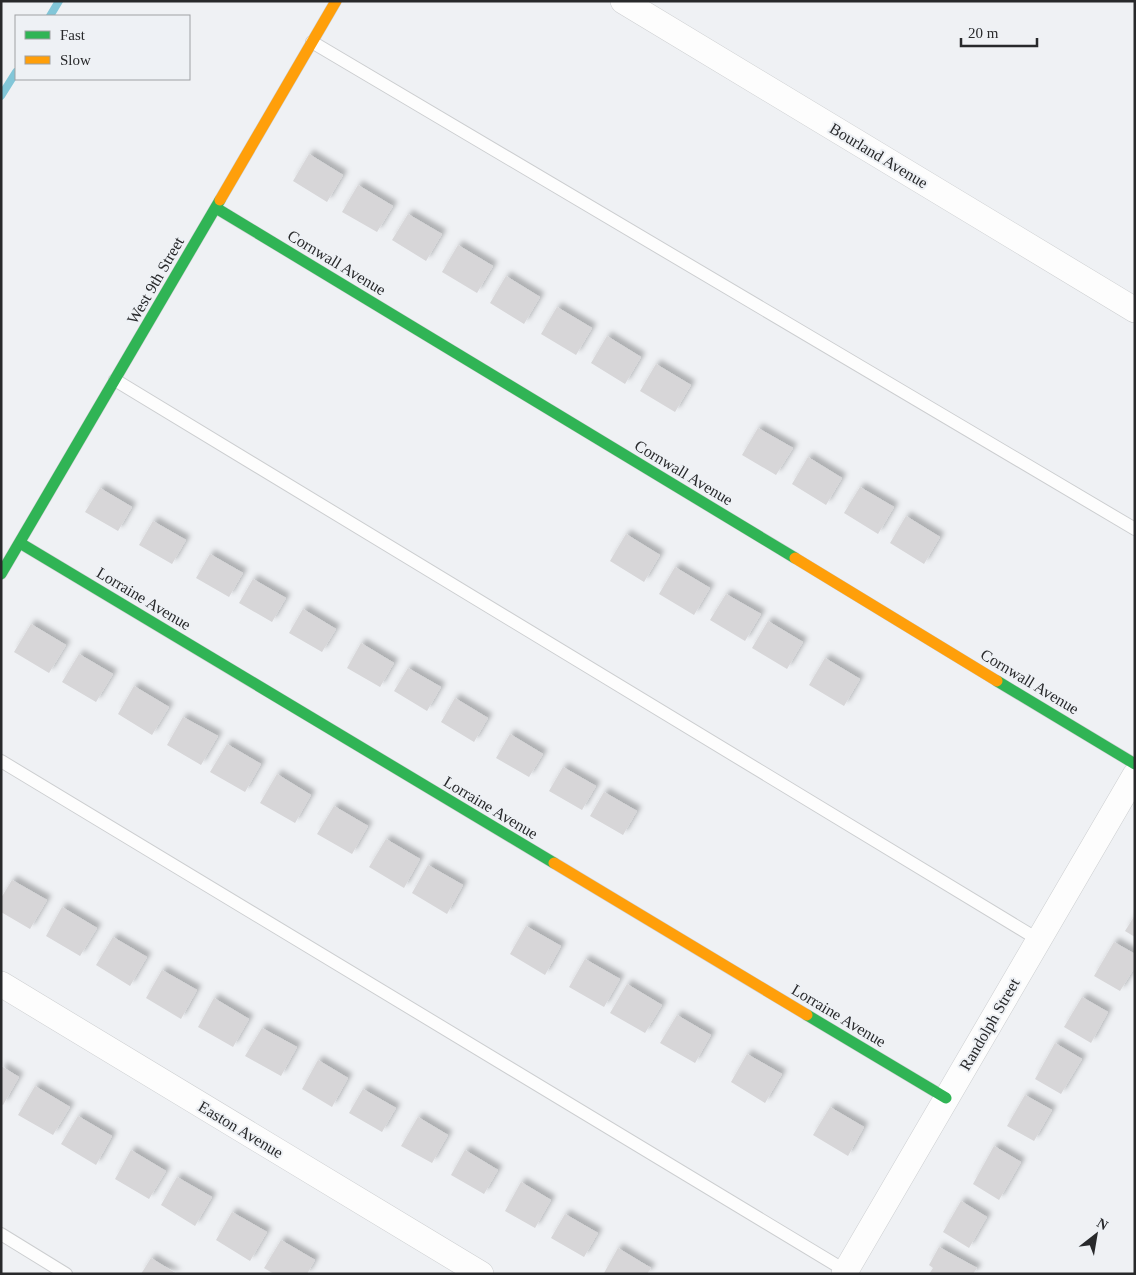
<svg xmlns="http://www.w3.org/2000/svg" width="1136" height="1275" viewBox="0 0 1136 1275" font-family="'Times New Roman',serif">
  <defs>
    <filter id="shadow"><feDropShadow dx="4.5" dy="-4.5" stdDeviation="2.5" flood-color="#0004"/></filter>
  </defs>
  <rect width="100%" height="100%" fill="#eff1f4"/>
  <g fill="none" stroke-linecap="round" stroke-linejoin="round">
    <!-- stream -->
    <path stroke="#82c6d8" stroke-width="8" d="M50,16L59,1
      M1,96L16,72"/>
  </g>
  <!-- building -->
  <path fill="#d7d6d8" filter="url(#shadow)" d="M309,154L343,175L327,202L293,181Z
    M358,185L393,206L377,232L342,212Z
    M408,214L442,234L426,261L392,240Z
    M458,245L493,266L477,293L442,272Z
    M506,276L540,297L524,324L490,303Z
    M557,307L592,328L576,355L541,334Z
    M607,336L641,357L625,384L591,363Z
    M656,364L691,385L675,412L640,391Z
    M758,428L793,448L776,475L742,455Z
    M808,457L842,478L826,505L792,484Z
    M860,487L894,507L878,534L844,513Z
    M100,488L132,507L118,531L85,512Z
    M906,516L940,537L924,564L890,543Z
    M153,521L186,540L172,564L139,545Z
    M626,534L660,555L644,582L610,561Z
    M210,554L243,573L229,597L196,578Z
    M675,567L710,588L694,615L659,594Z
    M253,579L286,598L272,622L239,603Z
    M726,594L761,614L745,641L710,620Z
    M303,609L336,629L322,652L289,633Z
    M768,621L803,642L787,669L752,648Z
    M31,624L66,645L49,673L14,652Z
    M361,643L394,663L380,687L347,668Z
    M79,654L113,674L96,702L62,682Z
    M825,658L860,679L844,706L809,685Z
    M408,668L441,687L427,711L394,691Z
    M134,686L169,707L152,735L118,714Z
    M455,698L488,718L474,742L441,722Z
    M183,717L218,736L201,765L167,745Z
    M510,734L543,754L529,777L496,758Z
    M227,744L261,764L245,792L210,772Z
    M563,767L596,786L582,810L549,791Z
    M277,774L311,795L295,823L260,803Z
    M604,792L637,811L623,835L590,816Z
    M334,806L368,826L352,854L317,834Z
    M386,839L420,859L404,888L369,867Z
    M428,865L463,885L447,914L412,893Z
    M12,880L47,900L30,929L1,912V898Z
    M62,907L97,928L80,956L46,936Z
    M1135,915V937L1125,931Z
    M526,926L561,946L545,975L510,954Z
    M113,937L147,957L130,986L96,965Z
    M1114,942L1135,954V967L1120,991L1094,976Z
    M585,959L620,979L604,1007L569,987Z
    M162,970L197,990L181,1019L146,998Z
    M627,984L662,1005L645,1033L610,1013Z
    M1082,997L1108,1012L1091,1043L1064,1027Z
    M214,998L249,1019L233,1047L198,1027Z
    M677,1015L711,1035L695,1063L660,1043Z
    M262,1028L297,1047L281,1076L245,1056Z
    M1055,1043L1082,1059L1061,1094L1035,1079Z
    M747,1054L782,1074L765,1103L731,1082Z
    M318,1060L348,1078L332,1107L302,1089Z
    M1,1066L19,1077L3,1105L1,1104Z
    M35,1086L70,1107L53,1135L18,1115Z
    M363,1089L396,1108L382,1132L349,1113Z
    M1025,1095L1052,1110L1034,1141L1007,1126Z
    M830,1107L864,1127L848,1156L813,1135Z
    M78,1116L112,1136L96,1165L61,1144Z
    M418,1117L448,1135L432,1163L401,1146Z
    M994,1146L1021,1162L999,1200L973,1184Z
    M131,1150L166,1171L149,1199L115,1179Z
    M465,1150L498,1170L484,1194L451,1175Z
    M177,1177L212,1197L195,1226L161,1205Z
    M521,1182L551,1200L535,1228L505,1211Z
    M961,1201L987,1217L969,1248L943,1232Z
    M232,1212L267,1232L250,1261L216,1240Z
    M565,1214L598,1233L584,1257L551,1238Z
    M281,1240L315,1260L307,1274H274L264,1268Z
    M939,1247L977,1268L973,1274H929L933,1268L929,1265Z
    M618,1248L651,1268L647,1274L604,1273Z
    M151,1258L177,1274H141Z"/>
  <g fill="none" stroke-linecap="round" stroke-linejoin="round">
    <defs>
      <path id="lane" d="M312,42L1135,529
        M115,380L1039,940
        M1,761L846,1271
        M1,1234L66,1274"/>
      <path id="street" d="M623,1L1135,310
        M1,984L481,1274
        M844,1274L1135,775"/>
      <path id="fast" d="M216,208L795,558
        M20,543L554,863
        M1,574L220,200
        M997,681L1135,764
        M807,1015L946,1098"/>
      <path id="slow" d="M220,200L336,1
        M795,558L997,681
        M554,863L807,1015"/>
    </defs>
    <!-- lane casing -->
    <use href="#lane" stroke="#ccced0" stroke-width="14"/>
    <!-- street casing -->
    <use href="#street" stroke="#ccced0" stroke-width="26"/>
    <!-- fast casing -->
    <use href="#fast" stroke="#ccced0" stroke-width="12"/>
    <!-- slow casing -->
    <use href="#slow" stroke="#ccced0" stroke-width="12"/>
    <!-- lane -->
    <use href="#lane" stroke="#fdfdfd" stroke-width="12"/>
    <!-- street -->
    <use href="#street" stroke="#fdfdfd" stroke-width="25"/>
    <!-- fast -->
    <use href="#fast" stroke="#30b455" stroke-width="11"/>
    <!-- slow -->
    <use href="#slow" stroke="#ff9f0a" stroke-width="11"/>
  </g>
  <g text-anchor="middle" stroke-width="4" stroke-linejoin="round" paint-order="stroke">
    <!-- street labels -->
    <g font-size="16" fill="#28292b" stroke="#eef1f5">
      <text transform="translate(879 155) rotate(31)" y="6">Bourland Avenue</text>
      <text transform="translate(337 262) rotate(31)" y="6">Cornwall Avenue</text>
      <text transform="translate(155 280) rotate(-60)" y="6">West 9th Street</text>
      <text transform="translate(684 472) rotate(31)" y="6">Cornwall Avenue</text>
      <text transform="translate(144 598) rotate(31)" y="6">Lorraine Avenue</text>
      <text transform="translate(1030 681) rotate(31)" y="6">Cornwall Avenue</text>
      <text transform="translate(491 807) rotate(31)" y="6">Lorraine Avenue</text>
      <text transform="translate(839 1015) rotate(31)" y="6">Lorraine Avenue</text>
      <text transform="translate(989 1024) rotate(-60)" y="6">Randolph Street</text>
      <text transform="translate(241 1129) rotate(31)" y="6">Easton Avenue</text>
    </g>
  </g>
  <!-- border -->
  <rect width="1136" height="1275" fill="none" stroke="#28292b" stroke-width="5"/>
  <!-- legend -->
  <rect x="15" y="15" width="175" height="65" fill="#eef1f5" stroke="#9fa1a4"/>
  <rect x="25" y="31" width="25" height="8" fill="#30b455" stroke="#9fa1a4"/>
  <text x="60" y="40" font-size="15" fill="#28292b">Fast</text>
  <rect x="25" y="56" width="25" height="8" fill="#ff9f0a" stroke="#9fa1a4"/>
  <text x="60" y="65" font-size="15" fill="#28292b">Slow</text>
  <!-- north arrow -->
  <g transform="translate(1096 1235) rotate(31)" stroke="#eef1f5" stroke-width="4" paint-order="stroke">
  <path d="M0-4L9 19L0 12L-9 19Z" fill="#28292b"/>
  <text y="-8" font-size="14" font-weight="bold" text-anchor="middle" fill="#28292b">N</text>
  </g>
  <!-- scale -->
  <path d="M961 38v8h76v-8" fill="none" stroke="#28292b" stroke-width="2.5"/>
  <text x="968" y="38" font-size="15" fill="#28292b" stroke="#eef1f5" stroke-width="4" paint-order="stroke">20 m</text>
</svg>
